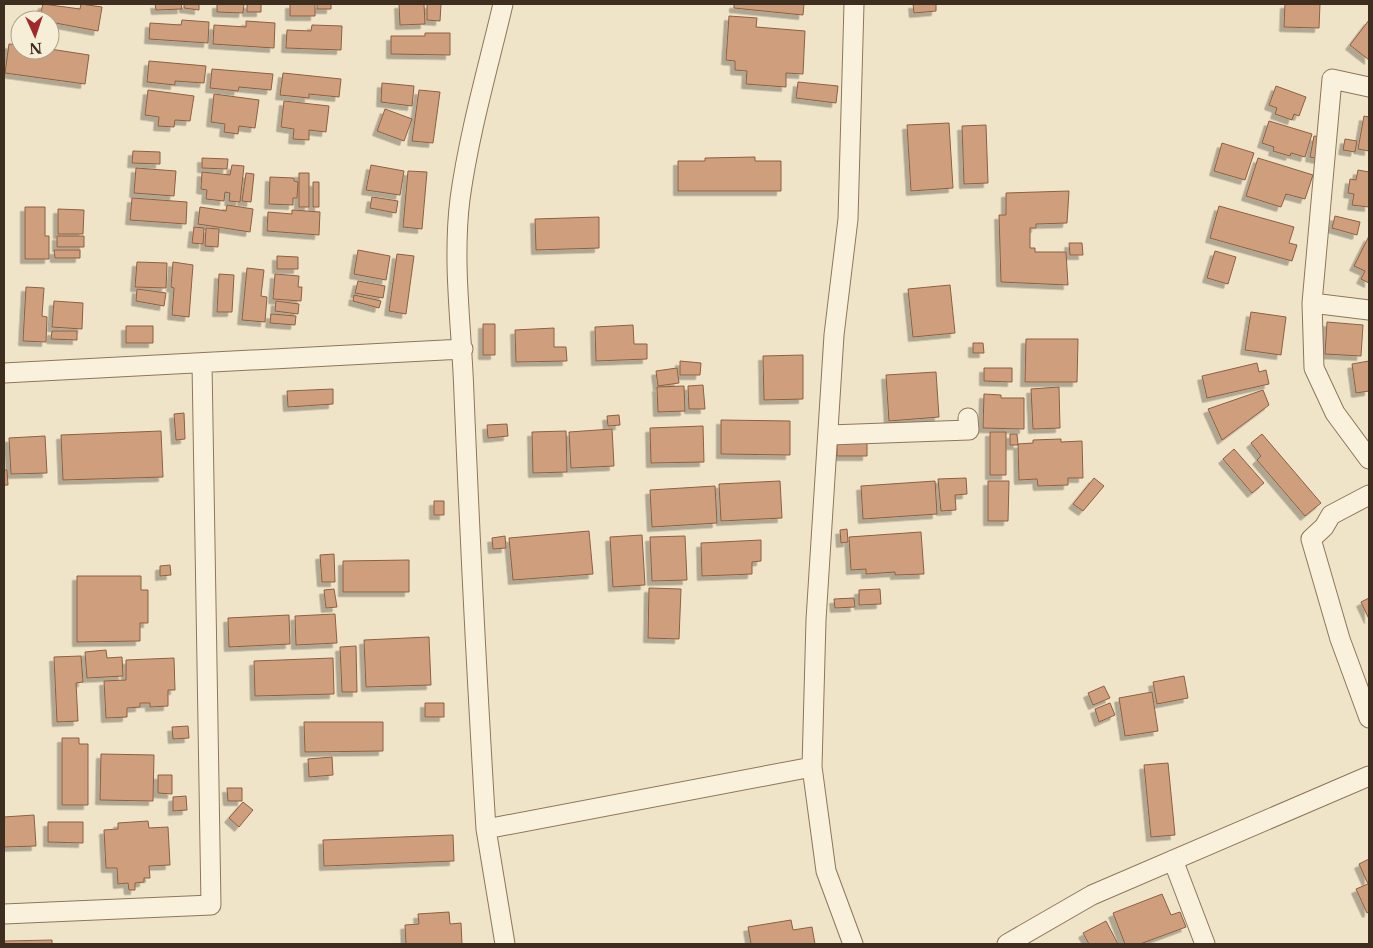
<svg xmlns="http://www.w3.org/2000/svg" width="1373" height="948" viewBox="0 0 1373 948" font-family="'Libre Baskerville',serif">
  <defs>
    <filter id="shadow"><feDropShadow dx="-4.5" dy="4.5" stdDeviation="0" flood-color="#0004"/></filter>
  </defs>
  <rect width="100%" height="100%" fill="#f0e4c8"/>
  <!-- building -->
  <path fill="#cf9f7d" stroke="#8d5f41" filter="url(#shadow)" d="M43,4L80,9L81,4L102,7L98,31L50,22V20H39Z
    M155,4H181L182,9L156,10Z
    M184,4H199V10L184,8Z
    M217,4H244L243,13L217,12Z
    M247,4H261V12H247Z
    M290,4H315V16H290Z
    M317,4H331V9H317Z
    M399,4H424L425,24L400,25Z
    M427,4H441L440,21L427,20Z
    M734,4H804L803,15L734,8Z
    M913,4H936V11L914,13Z
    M1285,4H1320L1319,28L1284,27Z
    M729,16L757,18L756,27L805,31L803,74L786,73V87L746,84L747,71L735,70V61L726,60Z
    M182,20L209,22L208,43L149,39L150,23L181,25Z
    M1369,20V60L1350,45Z
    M246,21L275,23L274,48L213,44L214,25L246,27Z
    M312,25L342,26L341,50L286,48L287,30L311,31Z
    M425,33H450V55L391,54V36H425Z
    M9,44L20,45V50L50,49L89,55L85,84L5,73Z
    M149,61L206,66L204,83L175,81V85L147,82Z
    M212,69L273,74L271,90L239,87L238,91L210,88Z
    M283,73L341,79L339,97L309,94V98L280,95Z
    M798,82L838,86L836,103L796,98Z
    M382,83L414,86L412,106L381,102Z
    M1276,86L1306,97L1299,116L1294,114L1292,120L1275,114L1277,108L1269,105Z
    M148,90L194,96L190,121L175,120L174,127L158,126L159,117L145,115Z
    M419,90L440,92L433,143L412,141Z
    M214,94L259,100L255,128L239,126L238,134L224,132L225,124L211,122Z
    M284,101L329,106L326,132L309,130V140L293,139L294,129L281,127Z
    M385,109L412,119L404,141L377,131Z
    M1364,116L1369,117V151L1358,149Z
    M1269,121L1312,134L1305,157L1291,153L1290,156L1273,151L1274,147L1262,143Z
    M949,123L953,188L911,191L907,125Z
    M986,125L988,183L964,184L962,126Z
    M1314,136L1323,137L1319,159L1310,157Z
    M1345,139L1357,141L1355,152L1343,150Z
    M1222,143L1254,153L1245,180L1214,171Z
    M133,151L160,152V164L132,163Z
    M755,157V161H781V191H678V161H705V158Z
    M202,158L228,159L227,169L202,168Z
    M1258,158L1313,175L1305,199L1286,194L1281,207L1246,196Z
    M232,165L244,166L240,202L229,201L230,193L225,192L224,201L206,199L207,190L201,189L202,172L230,175Z
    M371,165L404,171L400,195L366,190Z
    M136,168L176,171L174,196L134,193Z
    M1358,170L1369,172V207L1352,205L1354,194L1348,193L1350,179L1356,180Z
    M408,171L427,172L422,229L403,227Z
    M246,173L254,174L251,202L242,201Z
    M299,173H309V207H299Z
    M270,177L294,178V181L298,182L297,198H293V205L269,204Z
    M313,182H319V207H313Z
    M1069,191L1067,223L1036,224V228H1030V248H1035V252H1066L1068,285L1001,282L999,215H1006V193Z
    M372,197L398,201L396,213L370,208Z
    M132,198L187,202L186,224L130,220Z
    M227,205L253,209L250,232L198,224L200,207L226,211Z
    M1219,206L1294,227L1289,243L1297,245L1292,261L1210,238Z
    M25,207H45V236H49V259H25Z
    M58,209L84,210L83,234H58Z
    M292,210L320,212L319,235L267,231L268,212L292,214Z
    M1335,216L1360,222L1357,235L1332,228Z
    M599,217V248L536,250L535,219Z
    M194,227L204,228L203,244L192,243Z
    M206,228L219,229L218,247L205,246Z
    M57,236H84V247H57Z
    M1369,236V283L1361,279L1365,271L1354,266Z
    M1069,243H1082L1083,255H1070Z
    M54,250H80V258H55Z
    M358,250L390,256L386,280L354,274Z
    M1215,251L1236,257L1228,284L1207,278Z
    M397,254L414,256L406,314L389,311Z
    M277,256L298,257V269H277Z
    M137,262L167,263L166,288L135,287Z
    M173,262L193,265L189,317L172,315L174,288L171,287Z
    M247,268L264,270L261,296L267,297L265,322L242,320Z
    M219,274L234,275L232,312H217Z
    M275,274L299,276L298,287H302L301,301L273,299Z
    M358,281L385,286L383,298L355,293Z
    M950,285L955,333L913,337L908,289Z
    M26,287L44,288L42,316L47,317L46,342L23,341Z
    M137,289L166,293L164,306L136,301Z
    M354,295L381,301L379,308L353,301Z
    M54,301L83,303L82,329L52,327Z
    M276,301L299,304L298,314L275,311Z
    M1251,312L1286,317L1281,355L1245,350Z
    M271,314L296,316L295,325L270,323Z
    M1327,322L1363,325L1361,356L1325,354Z
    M483,324H495V355H483Z
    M633,325L634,344H647V359L596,361L595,327Z
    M126,326H153V343H126Z
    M554,328V347H566L567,361L516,362L515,330Z
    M52,331H77V340L51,339Z
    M1026,339H1078L1077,382H1025Z
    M973,343H983L984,353H973Z
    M803,355V399L764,400L763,356Z
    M680,361L701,363L700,375H680Z
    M1369,361V391L1356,393L1352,364Z
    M1257,363L1259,372L1266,370L1269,384L1207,398L1202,376Z
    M677,368L679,383L658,386L656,371Z
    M984,368H1012V382L984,381Z
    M936,372L939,417L889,421L886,375Z
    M703,385L705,409H689L688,386Z
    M684,386L685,411L658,412L657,387Z
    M1059,387L1060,428L1033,429L1031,389Z
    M333,389V404L288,407L287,391Z
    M1263,390L1269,405L1222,440L1208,409Z
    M984,394L1001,395V398H1024V429L983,428Z
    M184,413L185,439L176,440L174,414Z
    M619,415L620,425L608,426L607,416Z
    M721,420L790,421V455L721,454Z
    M507,424L508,436L488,438L487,425Z
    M703,426L704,462L651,463L650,428Z
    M612,429L614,466L571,468L569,432Z
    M161,431L163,477L63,480L61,435Z
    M566,431L567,472L533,473L532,432Z
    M990,432H1006V475H990Z
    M1010,434H1017L1018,445H1010Z
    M1262,434L1321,503L1305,516L1257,460L1261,456L1251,443Z
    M45,436L47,473L11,474L9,438Z
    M1061,439V442L1082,441L1083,478H1068V485L1038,486L1037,479L1019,480L1018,444L1033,443V440Z
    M837,441H867V456H837Z
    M1234,449L1264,483L1252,493L1223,459Z
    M4,470H7L8,485H4Z
    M966,478L967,494L955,495L956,510L941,511L938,479Z
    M1094,478L1104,486L1083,511L1073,504Z
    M780,481L782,518L721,521L719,484Z
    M935,481L937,514L863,519L861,486Z
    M988,481H1009L1008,521H988Z
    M715,486L717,523L652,527L650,490Z
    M434,501H444V515H434Z
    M847,529L848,542L841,543L840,530Z
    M589,531L593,574L513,580L509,538Z
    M921,532L924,574L895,575V572L866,574V569L851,570L849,537Z
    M642,535L645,585L613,587L610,537Z
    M505,536L506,548L493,549L492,538Z
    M685,536L687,580L652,581L650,537Z
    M761,540V561L752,562V574L702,576L701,543Z
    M334,554L335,582H322L320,555Z
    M409,560V592H343V561Z
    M170,565L171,575L160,576V566Z
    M77,576H141V590H148V623H140V641L77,642Z
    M649,588L681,589L679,639L648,638Z
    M334,589L337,607L326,608L324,590Z
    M880,589L881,604L859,605V590Z
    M854,598L855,607L835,608L834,599Z
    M1369,598V619L1361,602Z
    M335,614L337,643L296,645L295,616Z
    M289,615L290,644L229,647L228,618Z
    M429,637L431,685L366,687L364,640Z
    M356,646L357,692H342L340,647Z
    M106,650L107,658L122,657L123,676L87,678L85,652Z
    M81,656L83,682L76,683L78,721L57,722L54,657Z
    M174,658L175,690H168V706L150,707V703H140V707L127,708V717L106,718L104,681L126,680V660Z
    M333,658L334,694L255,696L254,661Z
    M1184,676L1188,698L1157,704L1153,682Z
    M1104,686L1110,698L1093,705L1088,693Z
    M1152,692L1158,731L1125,736L1119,698Z
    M425,703H444V717H425Z
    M1110,703L1115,715L1099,722L1095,709Z
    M304,722H383V751L305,752Z
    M188,726L189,738L173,739L172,727Z
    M62,738H79V744H88V805H62Z
    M101,754L154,755L153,801L100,800Z
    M332,757L333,775L309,777L308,759Z
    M1168,763L1175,835L1151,837L1144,765Z
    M158,775H172V794L158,793Z
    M227,788H242V801H228Z
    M186,796L187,810L173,811V797Z
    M243,802L253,810L239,827L229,818Z
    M34,815L36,846L4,847V817Z
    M148,821L149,828L168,827L170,865L149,866L150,878H144V882L135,883V890H129L128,883L118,884L117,868H106L104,830L118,829V823Z
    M48,822H83V843L48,842Z
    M453,835L454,861L324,866L323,840Z
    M1369,859V912L1367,913L1356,889L1368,884L1359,864Z
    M1162,894L1171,915L1180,912L1186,927L1140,944H1125L1113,913Z
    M449,912L450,924L461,923L462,944H406L405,925L419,924L418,914Z
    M791,920L793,930L812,927L815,944H751L748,927Z
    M1106,921L1118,944H1089L1083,933Z
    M52,940V944H4V941Z"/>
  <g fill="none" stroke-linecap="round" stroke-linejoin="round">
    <defs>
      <path id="minor" d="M503,4C488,68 469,133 460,199C452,264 462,330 464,395C470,540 477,684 486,829L812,767
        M1369,87L1332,79L1312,303L1314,368L1335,413L1369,459
        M1312,303L1369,310
        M4,373L463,349
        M829,435L969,430L968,418
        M1369,495L1331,515L1324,527L1311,539L1340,639L1369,718
        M486,829L505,944
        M1173,860L1205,944
        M4,914L211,905L202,363
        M853,944L826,871L812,767L816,620L834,335L848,219L854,4
        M1007,944L1092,895L1369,776"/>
    </defs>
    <!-- minor casing -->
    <use href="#minor" stroke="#8d765c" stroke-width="21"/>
    <!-- minor -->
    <use href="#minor" stroke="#faf1dc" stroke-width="19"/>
  </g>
  <!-- border -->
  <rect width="1373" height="948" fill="none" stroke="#3d2e20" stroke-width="10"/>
  <!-- north arrow -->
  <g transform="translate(35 35) rotate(177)"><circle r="24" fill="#f7eed8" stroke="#ada18e"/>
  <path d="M0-4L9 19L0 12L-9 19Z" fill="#9e2a2b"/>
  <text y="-8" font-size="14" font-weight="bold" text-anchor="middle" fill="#3d2e20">N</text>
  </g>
</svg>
